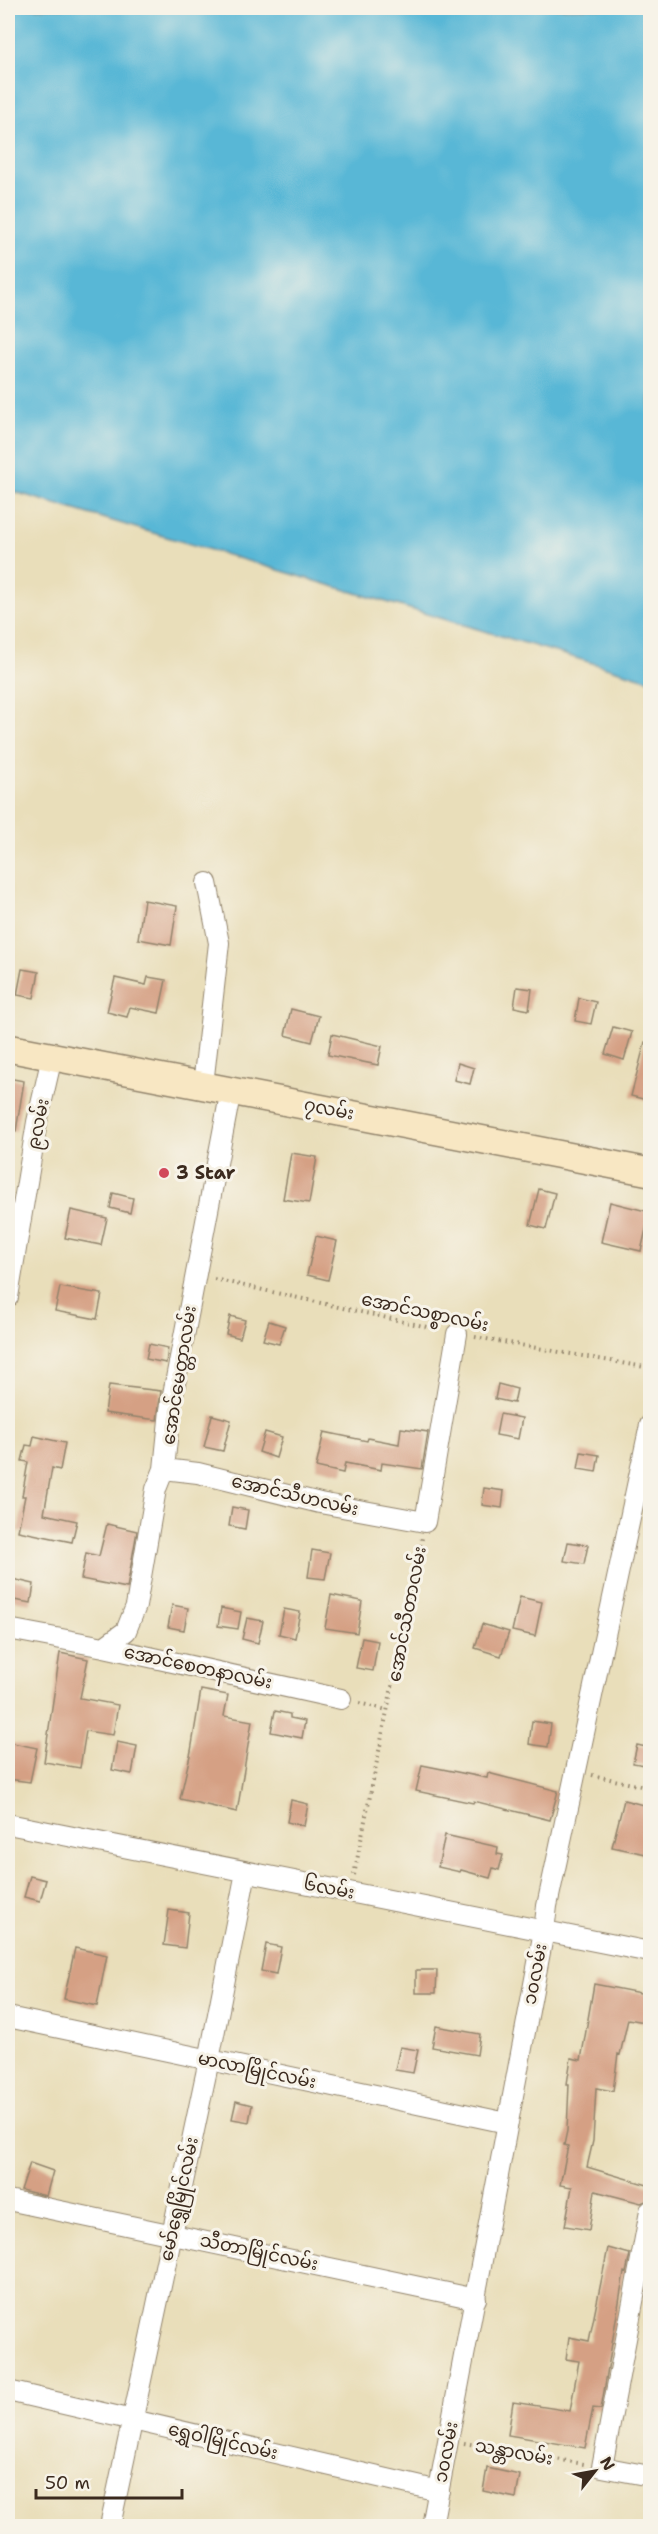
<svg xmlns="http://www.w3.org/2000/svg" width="658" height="2534" viewBox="0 0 658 2534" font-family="'Shantell Sans','Noto Sans Myanmar',sans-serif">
  <rect width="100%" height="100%" fill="#f7f3e8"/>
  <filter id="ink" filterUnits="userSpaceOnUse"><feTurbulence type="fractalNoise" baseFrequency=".0167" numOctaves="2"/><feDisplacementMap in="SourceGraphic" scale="12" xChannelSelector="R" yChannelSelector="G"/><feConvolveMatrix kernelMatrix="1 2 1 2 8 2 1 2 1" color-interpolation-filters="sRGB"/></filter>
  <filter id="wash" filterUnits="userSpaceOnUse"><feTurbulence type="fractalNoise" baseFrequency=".008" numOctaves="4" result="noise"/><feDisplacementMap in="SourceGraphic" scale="24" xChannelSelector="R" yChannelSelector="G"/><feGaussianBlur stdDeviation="1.35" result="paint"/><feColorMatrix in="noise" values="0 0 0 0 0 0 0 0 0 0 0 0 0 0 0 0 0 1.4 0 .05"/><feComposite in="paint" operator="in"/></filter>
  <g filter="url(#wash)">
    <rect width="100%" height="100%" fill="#e9deba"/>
    <!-- water -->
    <path fill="#58b7d6" stroke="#4a707a" stroke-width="1.5" d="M8,8H650V680L8,490Z"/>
    <g id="blocks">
      <!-- building -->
      <path fill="#d5a084" d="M144,900L177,906L171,945L138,939Z
        M22,969L39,972L34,998L17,995Z
        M148,977L166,980L159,1013L130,1007L127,1017L107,1012L115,978L146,985Z
        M517,987L532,989L529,1010L514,1007Z
        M579,998L596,1002L591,1024L575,1021Z
        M291,1009L319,1016L312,1042L285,1035Z
        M613,1027L632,1032L624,1060L605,1054Z
        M332,1034L382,1046L378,1065L328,1055Z
        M645,1042L651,1043V1101L631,1096Z
        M458,1063L474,1068L470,1084L454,1080Z
        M8,1078L24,1081L16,1131L8,1130Z
        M291,1153L317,1157L309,1203L283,1199Z
        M539,1189L555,1193L546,1229L530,1225Z
        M113,1193L133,1198L130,1213L110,1208Z
        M610,1202L650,1212L641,1251L601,1242Z
        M71,1210L107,1218L101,1245L65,1238Z
        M316,1236L337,1241L328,1280L307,1275Z
        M60,1287L102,1294L97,1319L55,1311Z
        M230,1316L245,1320L240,1338L226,1334Z
        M269,1321L285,1326L279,1344L263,1340Z
        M149,1344L168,1348L166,1363L146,1359Z
        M498,1384L517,1389L514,1403L495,1399Z
        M109,1385L161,1391L157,1420L105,1413Z
        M500,1414L522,1418L518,1439L496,1435Z
        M212,1415L231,1420L223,1451L204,1447Z
        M401,1428L428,1432L422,1469L382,1463L381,1470L345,1463L343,1473L316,1467L324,1432L367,1441L368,1438L399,1444Z
        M265,1432L282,1437L276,1458L259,1452Z
        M34,1436L65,1443L60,1470L52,1468L44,1514L77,1521L72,1542L18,1531L25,1496H22L28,1462L22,1461L26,1445L32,1446Z
        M581,1452L599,1455L596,1472L578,1469Z
        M484,1488L504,1491L502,1508L482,1505Z
        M232,1507L248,1510L245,1529L229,1526Z
        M107,1524L137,1531L127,1588L81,1579L86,1553L99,1556Z
        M568,1542L588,1545L584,1564L564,1561Z
        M312,1550L330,1553L325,1579L308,1577Z
        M8,1578L34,1584L31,1603L8,1599Z
        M331,1595L362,1601L357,1633L325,1628Z
        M520,1597L542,1602L535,1636L512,1631Z
        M172,1605L188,1608L184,1630L168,1627Z
        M221,1608L241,1612L238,1629L218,1626Z
        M284,1609L300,1612L295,1638L279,1634Z
        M247,1618L263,1621L258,1643L242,1639Z
        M482,1624L509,1632L501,1656L475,1648Z
        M362,1638L378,1641L373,1671L356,1668Z
        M60,1653L88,1659L80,1698L118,1705L113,1735L86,1731L80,1768L44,1762Z
        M201,1690L228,1695L224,1716L252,1721L237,1812L180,1799L191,1751Z
        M275,1711L290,1714V1718L305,1721L302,1738L271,1732Z
        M532,1721L551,1724L548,1747L529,1744Z
        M8,1742L37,1748L30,1782L8,1779Z
        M117,1742L137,1746L132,1774L112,1770Z
        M637,1745L651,1748V1766L633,1763Z
        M422,1765L487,1778L488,1773L558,1791L550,1820L474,1801L473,1803L416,1791Z
        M291,1800L308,1804L304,1826L287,1822Z
        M624,1800L651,1807V1855L612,1847Z
        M445,1835L498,1847L497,1854L503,1855L499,1870L493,1868L490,1878L461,1870L460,1872L438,1867Z
        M30,1876L46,1880L40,1901L24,1897Z
        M169,1910L189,1913L185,1948L164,1945Z
        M266,1944L281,1947L276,1974L261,1971Z
        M75,1948L107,1955L97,2006L64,1999Z
        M416,1970H437L436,1993H416Z
        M594,1984L651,1995V2023L628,2019L620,2055L618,2054L613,2091L596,2088L593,2141L587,2167L651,2186V2199L641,2203L595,2191L589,2230L565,2226L572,2187L560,2185L568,2146L564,2145L567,2131L569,2084H567L571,2058L581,2060Z
        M436,2026L480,2034L477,2055L432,2047Z
        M400,2047L418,2050L413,2073L395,2070Z
        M236,2101L252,2105L249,2122L232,2119Z
        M30,2163L53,2171L46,2196L21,2190Z
        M608,2248L630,2254L626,2273L624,2272L601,2409L593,2408L585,2448L508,2435L513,2402L570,2411L579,2361L566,2359L569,2337L589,2341Z
        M487,2468L520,2475L516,2498L483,2491Z"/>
    </g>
  </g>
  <g filter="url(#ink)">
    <use href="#blocks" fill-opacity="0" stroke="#92846c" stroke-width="1.5"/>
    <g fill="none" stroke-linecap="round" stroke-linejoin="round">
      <defs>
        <path id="street" d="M203,1085L219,943L207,883
          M8,1297L37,1122L52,1057
          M164,1469L198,1473L320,1503L425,1522L457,1334
          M8,1629L104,1647L341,1699
          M104,1647L126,1631L136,1606L156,1489L164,1469L170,1410L231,1090
          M8,1824L650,1952
          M8,2017L507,2123
          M8,2200L476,2299
          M650,2211L602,2467L650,2476
          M8,2391L439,2491
          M110,2526L209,2060L246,1872
          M432,2526L544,1931L547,1906L650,1425"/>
        <path id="secondary" d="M8,1048L650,1172"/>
      </defs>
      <!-- street casing -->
      <use href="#street" stroke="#92846c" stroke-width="22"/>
      <!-- secondary casing -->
      <use href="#secondary" stroke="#92846c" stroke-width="30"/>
      <!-- path -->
      <path stroke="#92846c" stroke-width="4" stroke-dasharray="1.5 4.5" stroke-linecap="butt" d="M214,1279L441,1330
        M475,1337L650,1368
        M359,1703L387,1710
        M592,1775L650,1788
        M354,1875L422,1538
        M464,2443L584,2464"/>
      <!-- street -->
      <use href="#street" stroke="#fff" stroke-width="20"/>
      <!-- secondary -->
      <use href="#secondary" stroke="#f8e7c3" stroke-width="27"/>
    </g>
  </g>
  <!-- markers -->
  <circle fill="#d1495b" stroke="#f7f3e8" stroke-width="2" cx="164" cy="1173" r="6"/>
  <g text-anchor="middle" stroke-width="6" stroke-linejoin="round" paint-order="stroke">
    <!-- street labels -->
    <g font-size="18" fill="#3b2a1e" stroke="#f7f3e8">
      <text transform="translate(329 1109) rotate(11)" y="6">၇လမ်း</text>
      <text transform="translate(38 1124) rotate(-79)" y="6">၉လမ်း</text>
      <text transform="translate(425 1312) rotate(12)" y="6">အောင်သစ္စာလမ်း</text>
      <text transform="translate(179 1375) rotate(-81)" y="6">အောင်မေတ္တာလမ်း</text>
      <text transform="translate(295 1495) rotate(13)" y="6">အောင်သီဟလမ်း</text>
      <text transform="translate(407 1614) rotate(-79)" y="6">အောင်သီတာလမ်း</text>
      <text transform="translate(198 1667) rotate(12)" y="6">အောင်စေတနာလမ်း</text>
      <text transform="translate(329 1888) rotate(11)" y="6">၆လမ်း</text>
      <text transform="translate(535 1974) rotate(-79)" y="6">၁၀လမ်း</text>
      <text transform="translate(257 2070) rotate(12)" y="6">မာလာမြိုင်လမ်း</text>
      <text transform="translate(179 2199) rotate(-78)" y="6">မော်ရွှေမြိုင်လမ်း</text>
      <text transform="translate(259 2252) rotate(12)" y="6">သီတာမြိုင်လမ်း</text>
      <text transform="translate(223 2441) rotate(13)" y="6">ရွှေဝါမြိုင်လမ်း</text>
      <text transform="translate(446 2452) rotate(-79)" y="6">၁၀လမ်း</text>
      <text transform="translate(514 2452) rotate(10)" y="6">သန္တာလမ်း</text>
    </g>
    <!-- poi labels -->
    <g font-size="18" font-weight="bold" fill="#3b2a1e" stroke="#f7f3e8" text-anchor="start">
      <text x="176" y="1179">3 Star</text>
    </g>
  </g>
  <!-- margin -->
  <rect width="658" height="2534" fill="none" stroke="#f7f3e8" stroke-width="30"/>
  <!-- north arrow -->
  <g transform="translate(595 2471) rotate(59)" stroke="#f7f3e8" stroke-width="4.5" paint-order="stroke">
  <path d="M0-4.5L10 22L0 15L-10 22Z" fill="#3b2a1e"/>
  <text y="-9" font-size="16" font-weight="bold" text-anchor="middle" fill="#3b2a1e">N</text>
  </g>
  <!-- scale -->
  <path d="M36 2489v9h146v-9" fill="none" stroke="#3b2a1e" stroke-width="3"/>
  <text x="45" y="2489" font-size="18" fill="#3b2a1e" stroke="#f7f3e8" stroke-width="4.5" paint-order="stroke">50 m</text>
</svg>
